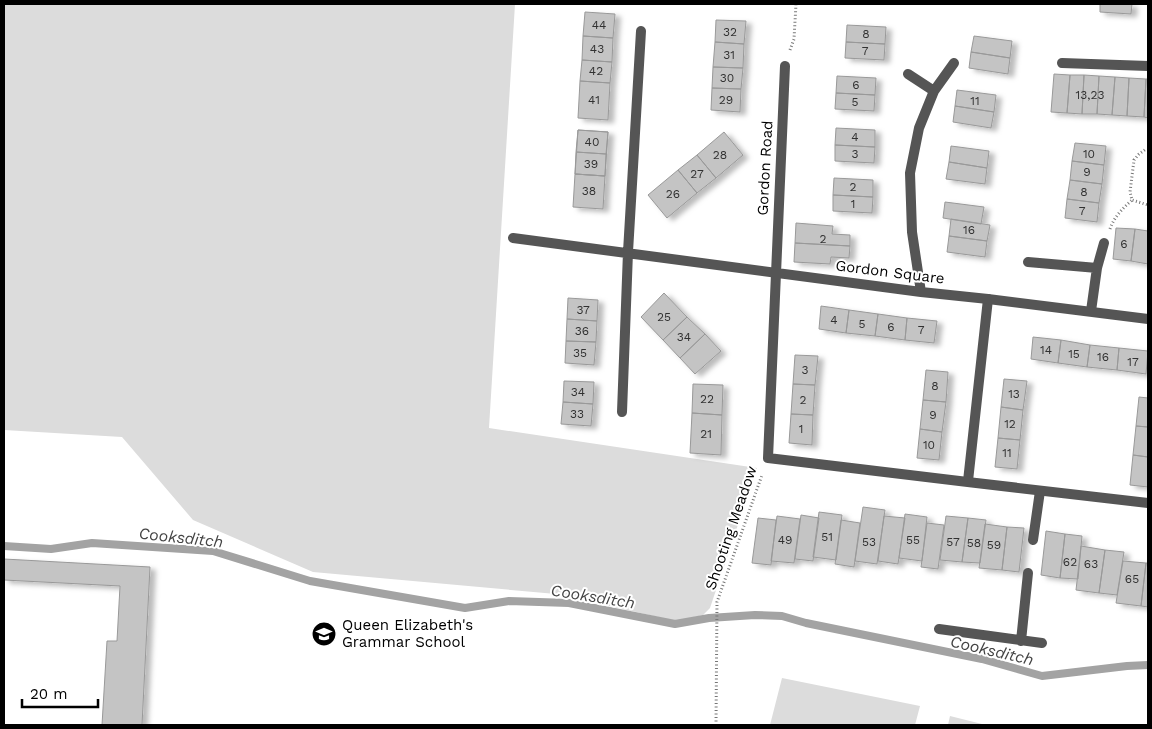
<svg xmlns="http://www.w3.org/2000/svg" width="1152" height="729" viewBox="0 0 1152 729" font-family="'Work Sans',sans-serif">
  <defs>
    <filter id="shadow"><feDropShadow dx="5.5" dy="3" stdDeviation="2.5" flood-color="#0004"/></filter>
  </defs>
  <rect width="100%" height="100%" fill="#fff"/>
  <!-- green -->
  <path fill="#dcdcdc" d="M4,4H515L489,428L757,468L710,608L703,615L676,621L556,594L313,572L193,520L122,437L4,430Z
    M782,678L920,706L915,725H770Z
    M950,716L986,725H948Z"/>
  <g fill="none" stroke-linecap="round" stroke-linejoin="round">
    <!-- stream -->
    <path stroke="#a3a3a3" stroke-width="8" d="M4,546L51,549L92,543L213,551L310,581L465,608L509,601L569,603L675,624L709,618L755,615L782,616L806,623L982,659L1042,676L1127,666L1148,665"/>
  </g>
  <!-- building -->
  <path fill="#c4c4c4" stroke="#999" filter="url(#shadow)" d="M1100,4H1132L1131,14L1100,12Z
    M585,12L615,14L613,38L583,36Z
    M716,20L746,21L744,44L715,42Z
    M847,25L886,27L885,44L846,42Z
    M583,36L613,38L612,62L582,60Z
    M974,36L1012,41L1010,58L971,52Z
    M715,42L744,44L743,68L713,67Z
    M846,42L885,44L884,60L845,58Z
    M971,52L1010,58L1008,74L969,68Z
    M582,60L612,62L610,83L580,81Z
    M713,67L743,68L741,89L712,88Z
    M1054,74L1070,75L1067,113L1051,112Z
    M1070,75H1084L1082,114L1067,113Z
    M1084,75L1099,76L1097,114H1082Z
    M837,76L876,78L875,95L836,93Z
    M1099,76L1115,77L1112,115L1097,114Z
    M1115,77L1129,78L1127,116L1112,115Z
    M1129,78L1146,79L1144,117L1127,116Z
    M1146,79H1148V118L1144,117Z
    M580,81L610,83L608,120L578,118Z
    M712,88L741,89L740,112L711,110Z
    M957,90L996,95L994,112L955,106Z
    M836,93L875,95L874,111L835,109Z
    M955,106L994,112L991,128L953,122Z
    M836,128L875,130V147L835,145Z
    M578,130L608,132L605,176L575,174Z
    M578,130L608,132L606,154L576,152Z
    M724,132L743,155L716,178L697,155Z
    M1075,143L1106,146L1104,165L1072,161Z
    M835,145L875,147L874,163L835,161Z
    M951,146L989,151L987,168L949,162Z
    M576,152L606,154L605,176L575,174Z
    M697,155L716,178L697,193L678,170Z
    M1072,161L1104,165L1102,184L1070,180Z
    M949,162L987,168L985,184L946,179Z
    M678,170L697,193L667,218L648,195Z
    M575,174L605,176L603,209L573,207Z
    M834,178L873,180V197L833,195Z
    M1070,180L1102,184L1099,203L1067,199Z
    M833,195L873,197L872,213L833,211Z
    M1067,199L1099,203L1097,222L1065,218Z
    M945,202L984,207L981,224L943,218Z
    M951,219L990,225L987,241L949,236Z
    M796,223L833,226L832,234L850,235V246L795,243Z
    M1116,228L1135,229L1131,261L1113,259Z
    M1135,229L1148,231V264L1131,261Z
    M949,236L987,241L985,257L947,252Z
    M795,243L850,246L849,258L831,257L830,264L794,262Z
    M664,293L687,317L663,340L641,317Z
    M568,298L598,300L597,321L567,319Z
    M821,306L849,310L846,333L819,329Z
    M849,310L878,314L875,336L846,333Z
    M878,314L907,318L905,340L875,336Z
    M687,317L705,334L680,358L663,340Z
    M907,318L937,321L934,343L905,340Z
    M567,319L597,321L596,342L566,341Z
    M705,334L721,351L695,374L680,358Z
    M1033,337L1061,340L1058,363L1031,359Z
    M1061,340L1090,345L1087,367L1058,363Z
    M566,341L596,342L594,365L565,363Z
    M1090,345L1119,348L1117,370L1087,367Z
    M1119,348L1148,351L1146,374L1117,370Z
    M795,355L818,356L815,385L793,384Z
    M926,370L948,372L946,402L923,400Z
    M1004,379L1027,381L1023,410L1001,407Z
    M564,381L594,382L593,404L563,402Z
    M693,384L723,385L722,415L692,413Z
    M793,384L815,385L813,415L791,414Z
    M1139,397L1148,398V427L1136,426Z
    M923,400L946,402L942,432L920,429Z
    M563,402L593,404L591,426L561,424Z
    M1001,407L1023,410L1020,440L998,438Z
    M692,413L722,415L721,455L690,453Z
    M791,414L813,415L812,445L789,443Z
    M1136,426L1148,427V457L1133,455Z
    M920,429L942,432L939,460L917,458Z
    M998,438L1020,440L1017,469L995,467Z
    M1133,455L1148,457V487L1130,485Z
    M863,507L885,510L877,564L855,561Z
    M819,512L842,515L836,560L813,557Z
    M905,514L927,517L922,561L899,558Z
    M801,515L819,518L813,561L795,559Z
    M777,516L800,519L794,563L771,561Z
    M884,516L905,518L898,564L878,561Z
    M946,516L968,518L962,562L940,560Z
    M758,518L776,520L771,565L752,563Z
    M968,518L986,520L980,563L962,562Z
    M841,520L860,523L854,567L835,564Z
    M927,523L944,525L938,569L921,567Z
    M985,524L1007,527L1002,570L979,568Z
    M1007,527L1024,528L1019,572L1002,570Z
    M1046,531L1065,534L1060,578L1041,575Z
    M1065,534L1082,536L1078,579L1060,578Z
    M1081,546L1105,550L1099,593L1076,590Z
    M1105,550L1124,552L1117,595L1099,593Z
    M4,559L150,567L142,725H102L107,641H117L120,586L4,580Z
    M1123,561L1146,563L1141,606L1116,603Z
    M1146,563H1148V607L1141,606Z"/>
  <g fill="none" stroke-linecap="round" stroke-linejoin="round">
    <!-- path -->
    <path stroke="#777" stroke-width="3" stroke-dasharray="1 2.5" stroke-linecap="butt" d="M790,50L794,39L796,4
      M1148,149H1146L1139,154L1134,160L1130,192L1132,200L1148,205
      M1110,229C1114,217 1123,208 1132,200
      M716,725L717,602L762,475"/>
    <!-- lane -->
    <path stroke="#555" stroke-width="10" d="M1062,63L1148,66
      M1028,262L1097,268
      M1091,311L1097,268L1104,243
      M968,481L988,299
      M1033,540L1040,491
      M939,629L1042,643
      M1021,641L1028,573"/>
    <!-- street -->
    <path stroke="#555" stroke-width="10" d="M785,66L768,458C895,473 1021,489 1148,503
      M908,74L934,91
      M513,238L921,292L988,299L1148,319
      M921,292L912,232L910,173L919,128L934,91L954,63
      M622,412L628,252L641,31"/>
  </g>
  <!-- icons -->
  <defs>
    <symbol id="school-disc" viewBox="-11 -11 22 22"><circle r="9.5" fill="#000" stroke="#fff"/><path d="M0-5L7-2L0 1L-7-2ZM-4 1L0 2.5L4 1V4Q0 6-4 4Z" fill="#fff"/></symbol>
  </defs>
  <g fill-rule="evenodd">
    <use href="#school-disc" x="310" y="620" width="28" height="28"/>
  </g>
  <g text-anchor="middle" stroke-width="4" stroke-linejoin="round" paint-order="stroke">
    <!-- number labels -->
    <g font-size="12" fill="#313131">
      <text x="599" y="29">44</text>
      <text x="730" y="36">32</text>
      <text x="866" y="38">8</text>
      <text x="597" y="53">43</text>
      <text x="865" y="55">7</text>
      <text x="729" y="59">31</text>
      <text x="596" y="75">42</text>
      <text x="727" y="82">30</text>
      <text x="856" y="89">6</text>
      <text x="1090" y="99">13,23</text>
      <text x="594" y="104">41</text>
      <text x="726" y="104">29</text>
      <text x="975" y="105">11</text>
      <text x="855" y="106">5</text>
      <text x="855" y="141">4</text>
      <text x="592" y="146">40</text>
      <text x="855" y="158">3</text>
      <text x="1089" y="158">10</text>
      <text x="720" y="159">28</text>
      <text x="591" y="168">39</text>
      <text x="1087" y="176">9</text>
      <text x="697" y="178">27</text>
      <text x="853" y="191">2</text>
      <text x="589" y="195">38</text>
      <text x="1084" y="196">8</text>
      <text x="673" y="198">26</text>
      <text x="853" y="208">1</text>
      <text x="1082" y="215">7</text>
      <text x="969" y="234">16</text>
      <text x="823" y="243">2</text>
      <text x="1124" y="248">6</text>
      <text x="583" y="314">37</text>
      <text x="664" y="321">25</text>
      <text x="834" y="324">4</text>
      <text x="862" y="328">5</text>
      <text x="891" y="331">6</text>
      <text x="921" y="334">7</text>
      <text x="582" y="335">36</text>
      <text x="684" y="341">34</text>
      <text x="1046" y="354">14</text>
      <text x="580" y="357">35</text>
      <text x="1074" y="358">15</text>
      <text x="1103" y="361">16</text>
      <text x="1133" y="366">17</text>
      <text x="805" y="374">3</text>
      <text x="935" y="390">8</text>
      <text x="578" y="396">34</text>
      <text x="1014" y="398">13</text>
      <text x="707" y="403">22</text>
      <text x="803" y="404">2</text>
      <text x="577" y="418">33</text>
      <text x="933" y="419">9</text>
      <text x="1010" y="428">12</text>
      <text x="801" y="433">1</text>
      <text x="706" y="438">21</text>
      <text x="929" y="449">10</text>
      <text x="1007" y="457">11</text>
      <text x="827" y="541">51</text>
      <text x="785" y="544">49</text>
      <text x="913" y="544">55</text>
      <text x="869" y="546">53</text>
      <text x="953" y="546">57</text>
      <text x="974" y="547">58</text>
      <text x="994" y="549">59</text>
      <text x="1070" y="566">62</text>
      <text x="1091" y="568">63</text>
      <text x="1132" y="583">65</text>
    </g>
    <!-- street labels -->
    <g font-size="15" fill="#000" stroke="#fff">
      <text transform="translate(765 168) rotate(-87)" y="5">Gordon Road</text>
      <text transform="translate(890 272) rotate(7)" y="5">Gordon Square</text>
      <text transform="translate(731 528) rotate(-71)" y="5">Shooting Meadow</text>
    </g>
    <!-- poi labels -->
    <g font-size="15" fill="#000" stroke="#fff" text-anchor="start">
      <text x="342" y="630">Queen Elizabeth's<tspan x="342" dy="17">Grammar School</tspan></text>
    </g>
    <!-- water labels -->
    <g font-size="16" font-style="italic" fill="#444" stroke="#fff">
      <text transform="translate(181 537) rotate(6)" y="6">Cooksditch</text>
      <text transform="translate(593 596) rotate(9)" y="6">Cooksditch</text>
      <text transform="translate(992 650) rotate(13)" y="6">Cooksditch</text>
    </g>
  </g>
  <!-- border -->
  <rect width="1152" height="729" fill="none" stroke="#000000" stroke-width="10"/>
  <!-- scale -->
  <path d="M22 699v8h76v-8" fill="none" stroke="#000000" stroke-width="2.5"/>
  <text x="30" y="699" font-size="15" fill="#000000" stroke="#ffffff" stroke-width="4" paint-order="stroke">20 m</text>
</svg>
